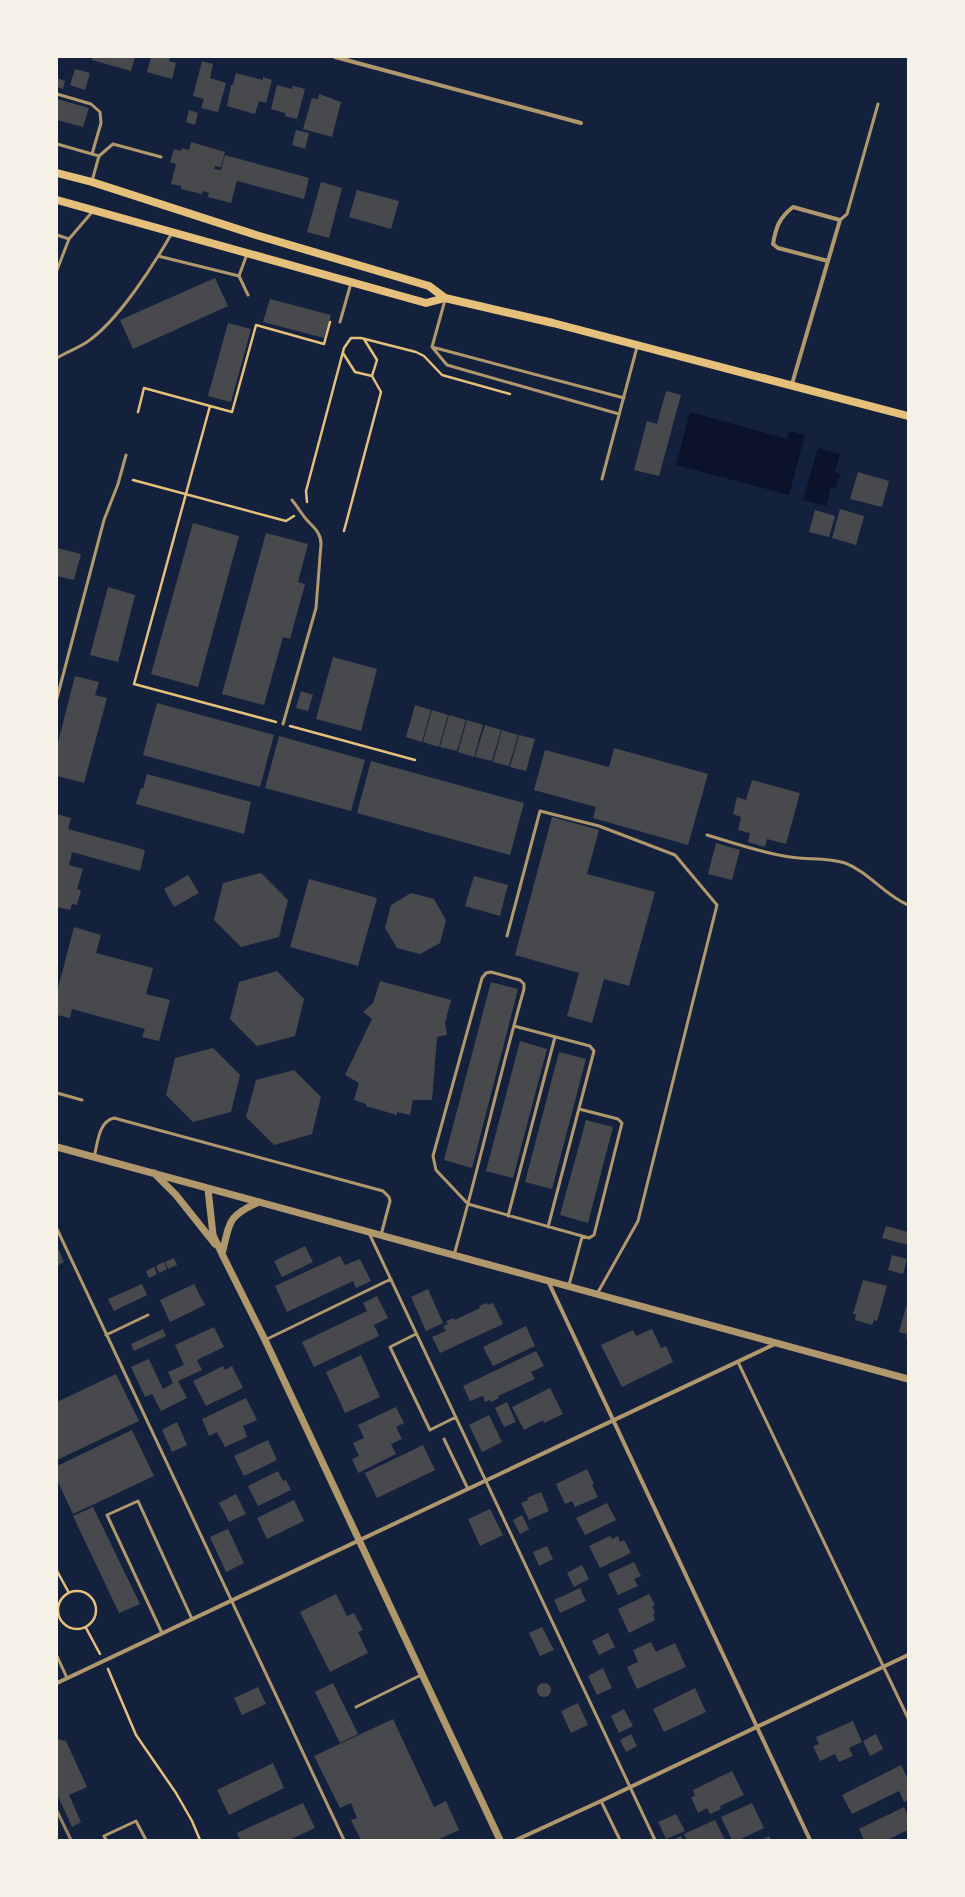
<svg xmlns="http://www.w3.org/2000/svg" width="965" height="1897" viewBox="0 0 965 1897" font-family="'PT Sans Narrow',sans-serif">
  <rect width="100%" height="100%" fill="#14213d"/>
  <!-- water -->
  <path fill="#0b132b" d="M690,412L787,439L790,431L805,435L789,495L676,465Z
    M818,448L840,454L835,472L840,474L836,488L831,487L826,506L803,500Z"/>
  <!-- building -->
  <path fill="#48494c" d="M92,57H135L131,71L92,60Z
    M151,57H170L169,61L176,63L172,79L147,72Z
    M202,61L213,64L210,78L226,83L218,112L201,108L204,99L193,96Z
    M75,69L90,73L85,90L70,85Z
    M236,73L263,80V77L272,80L266,103L259,101L255,114L227,106L231,85H233Z
    M57,78L65,81L63,89L57,87Z
    M277,85L292,89L293,86L305,89L297,119L285,116V113L271,109Z
    M319,94L341,102L332,137L303,129L312,98L318,99Z
    M57,99L89,108L83,127L57,120Z
    M189,110L198,113L195,125L186,122Z
    M296,130L309,133L305,149L292,145Z
    M191,142L225,152L221,167L215,166L214,169L221,170L225,155L309,178L304,199L237,181L231,203L208,197L209,193L203,191L202,194L181,189V186L171,184L176,164L170,162L174,149L181,151L182,148L189,150Z
    M321,182L342,188L329,238L307,232Z
    M357,190L399,201L391,229L349,217Z
    M215,278L228,306L133,349L120,320Z
    M270,299L331,315L324,338L263,322Z
    M228,323L251,329L231,402L208,396Z
    M666,391L681,395L659,476L634,470L647,421L657,424Z
    M858,472L889,481L882,507L850,499Z
    M840,509L864,516L856,545L832,538Z
    M815,510L835,516L829,537L809,532Z
    M193,523L239,536L198,687L151,674Z
    M266,533L308,544L298,582L305,584L290,639L283,637L264,705L222,694Z
    M57,548L81,554L74,580L57,576Z
    M108,587L135,595L118,662L90,655Z
    M333,657L377,669L361,731L316,719Z
    M75,676L99,682L95,695L107,698L84,783L57,776V746Z
    M301,691L313,695L308,711L296,708Z
    M157,703L274,735L260,787L143,755Z
    M415,705L431,710L422,742L406,737Z
    M432,710L448,715L439,747L423,742Z
    M449,715L466,720L457,751L440,747Z
    M467,720L483,725L474,757L458,752Z
    M485,725L501,730L492,761L475,757Z
    M502,730L518,735L509,766L493,762Z
    M519,735L535,739L526,771L510,767Z
    M279,736L365,760L351,811L265,788Z
    M614,748L708,774L688,845L593,818L596,807L534,790L545,750L609,767Z
    M371,761L524,803L510,855L357,813Z
    M147,774L251,802L244,834L136,804L141,788L143,789Z
    M752,780L800,793L786,844L767,839L765,847L748,842L750,833L738,830L741,817L733,814L737,797L746,800Z
    M57,814L71,818L68,829L145,850L140,871L72,852L69,865L83,869L77,889L81,890L77,905L72,904L70,910L57,907Z
    M552,817L599,830L587,874L655,892L629,986L604,979L592,1023L567,1016L579,973L515,955Z
    M716,843L740,850L732,880L708,874Z
    M261,873L288,900L279,937L241,947L214,920L223,883Z
    M188,875L199,893L174,907L164,889Z
    M474,876L508,885L500,916L465,906Z
    M309,879L377,898L358,966L290,947Z
    M411,893L434,899L446,920L440,943L420,954L397,948L385,928L391,905Z
    M74,927L101,935L96,953L153,968L146,994L170,1000L159,1041L142,1037L145,1029L72,1009L70,1018L57,1015V992Z
    M277,971L304,999L295,1036L257,1046L230,1019L239,982Z
    M380,981L451,1000L445,1023L447,1035L437,1037L432,1100H413L410,1115L397,1112V1115L366,1106V1104L354,1100L359,1083L345,1075L372,1019L363,1012L373,1003Z
    M491,982L518,989L472,1168L444,1160Z
    M520,1041L547,1049L513,1178L486,1171Z
    M213,1048L240,1075L231,1112L193,1122L166,1095L175,1058Z
    M559,1052L586,1059L552,1189L525,1182Z
    M294,1070L321,1097L312,1134L274,1145L246,1117L256,1080Z
    M586,1120L613,1127L588,1223L560,1215Z
    M886,1226L908,1232V1245L882,1238Z
    M57,1246L64,1262L57,1266Z
    M305,1246L313,1262L282,1277L274,1261Z
    M892,1255L907,1259L903,1274L888,1270Z
    M340,1256L345,1265L360,1259L371,1281L356,1288L353,1281L287,1312L275,1286Z
    M174,1258L177,1265L168,1269L165,1262Z
    M164,1262L167,1269L159,1273L156,1266Z
    M154,1267L157,1274L149,1278L146,1271Z
    M863,1280L887,1286L877,1321L874,1320L872,1325L855,1320L856,1314H853Z
    M142,1284L147,1295L114,1311L108,1299Z
    M194,1284L205,1305L170,1322L160,1300Z
    M428,1289L443,1323L426,1331L411,1297Z
    M377,1296L388,1318L374,1325L379,1336L314,1367L302,1342L367,1311L363,1303Z
    M908,1300V1339L906,1338L907,1334L899,1332Z
    M487,1303L488,1305L493,1303L503,1324L440,1353L432,1337L446,1331L443,1326L448,1324L446,1321L454,1318L455,1320L480,1308L479,1306Z
    M526,1326L535,1346L493,1366L483,1347Z
    M214,1327L224,1347L197,1360L202,1370L178,1381L187,1398L161,1411L152,1394L145,1397L131,1367L149,1359L163,1389L173,1383L168,1372L184,1365L175,1345Z
    M163,1329L166,1336L134,1351L131,1344Z
    M652,1329L661,1348L666,1346L673,1362L622,1387L601,1345L633,1330L636,1336Z
    M536,1351L544,1366L531,1372L535,1379L498,1396L499,1398L491,1402L490,1400L485,1402L483,1396L470,1401L463,1386Z
    M361,1355L380,1397L345,1413L326,1372Z
    M223,1366L225,1370L232,1366L243,1388L206,1406L193,1381Z
    M116,1374L139,1421L57,1460V1402Z
    M550,1388L563,1414L544,1423L543,1420L524,1430L512,1407Z
    M246,1398L257,1420L243,1426L247,1437L225,1447L217,1432L209,1436L202,1419Z
    M507,1402L516,1422L504,1427L495,1408Z
    M396,1407L404,1423L396,1427L402,1439L391,1444L396,1454L358,1473L352,1459L359,1456L353,1443L364,1438L358,1425Z
    M489,1415L502,1442L482,1452L469,1425Z
    M177,1422L187,1445L172,1452L162,1430Z
    M132,1430L154,1476L73,1514L57,1480V1466Z
    M268,1440L277,1460L244,1476L234,1456Z
    M423,1445L435,1470L377,1498L365,1473Z
    M587,1469L594,1484L592,1485L598,1497L575,1507L572,1501L565,1504L556,1484Z
    M278,1471L283,1481L286,1480L291,1490L258,1506L248,1486Z
    M541,1492L549,1511L529,1520L521,1503L528,1500L527,1498Z
    M236,1494L246,1514L229,1522L219,1503Z
    M294,1500L304,1521L267,1539L257,1518Z
    M607,1503L616,1520L585,1535L576,1518Z
    M93,1507L140,1604L119,1613L73,1516Z
    M490,1509L503,1535L480,1546L468,1519Z
    M522,1515L529,1529L520,1534L513,1520Z
    M228,1529L244,1563L226,1572L210,1537Z
    M610,1536L612,1539L618,1536L620,1542L624,1540L631,1553L600,1568L589,1546Z
    M547,1546L553,1559L539,1566L533,1552Z
    M634,1562L641,1576L634,1579L638,1586L618,1595L608,1574Z
    M582,1565L589,1579L574,1587L567,1573Z
    M580,1588L586,1601L560,1613L554,1600Z
    M336,1594L347,1616L354,1613L363,1630L358,1632L368,1653L330,1672L300,1612Z
    M649,1594L655,1605L652,1606L655,1613L653,1614L655,1620L629,1633L618,1609Z
    M542,1627L554,1650L540,1656L529,1633Z
    M608,1633L615,1647L599,1655L592,1641Z
    M651,1642L656,1652L675,1643L686,1667L637,1689L627,1667L638,1662L633,1650Z
    M603,1668L612,1688L597,1695L588,1676Z
    M333,1683L358,1734L340,1743L315,1692Z
    M537 1690a7 7 0 1 1 14 0a7 7 0 1 1-14 0Z
    M258,1687L266,1704L242,1715L234,1698Z
    M695,1688L706,1712L664,1732L653,1709Z
    M578,1703L588,1725L571,1733L561,1711Z
    M624,1709L633,1726L619,1733L611,1716Z
    M393,1719L434,1807L446,1801L459,1830L437,1840H361L351,1820L357,1818L351,1803L340,1808L314,1756Z
    M853,1721L862,1742L849,1748L853,1756L839,1762L835,1754L820,1761L813,1746L819,1744L816,1737Z
    M631,1734L637,1746L626,1752L620,1740Z
    M876,1734L883,1749L870,1756L863,1741Z
    M57,1739L66,1741L87,1787L69,1795L81,1822L72,1827L57,1794Z
    M273,1763L284,1788L229,1815L217,1790Z
    M901,1765L908,1779V1800L904,1802L899,1791L852,1814L842,1795Z
    M732,1771L744,1795L720,1806L721,1809L710,1814L707,1808L698,1813L691,1797L695,1796L693,1790Z
    M303,1803L315,1828L289,1840H240L237,1833Z
    M752,1803L764,1828L739,1840H732L721,1817Z
    M904,1807L908,1816V1830L887,1840H864L859,1829Z
    M676,1814L685,1831L666,1839L658,1822Z
    M715,1820L725,1840H687L684,1834Z
    M681,1836L683,1840H672Z
    M769,1836L771,1840H761Z"/>
  <g fill="none" stroke-linecap="round" stroke-linejoin="round">
    <!-- path -->
    <path stroke="#e5c07b" stroke-width="2.5" d="M343,353L355,372L372,376
      M210,406L134,684L276,722
      M138,412L144,388L232,412L256,325L324,344L330,322
      M133,480L286,521L294,516
      M307,502L306,491L344,348L351,338H361L416,352L424,356L442,375L510,394
      M344,531L381,392L372,376L377,360L364,339
      M290,726L415,760
      M57,1571L69,1593
      M58 1610a19 19 0 1 1 38 0a19 19 0 1 1-38 0Z
      M86,1628L100,1654
      M108,1669L136,1735L176,1793L192,1821L200,1840"/>
    <!-- service -->
    <path stroke="#b1986c" stroke-width="3" d="M57,94L91,104L100,112L101,123L92,154
      M57,144L99,156L92,181
      M99,156L113,144L161,157
      M840,220L847,214L878,104
      M57,235L69,239
      M158,256L239,276L247,254
      M57,270L69,239L93,211
      M239,276L248,295
      M445,300L432,347L447,365L619,414
      M340,322L351,283
      M432,347L624,398
      M57,358C67,352 78,348 87,342C118,321 153,266 172,233
      M602,479L637,347
      M57,698L104,520L118,484L126,455
      M283,724L316,608L321,544C321,532 313,527 306,519C301,513 297,506 292,500
      M707,835C734,843 762,853 790,857C808,860 827,857 845,863C869,872 884,895 908,905
      M507,936L540,811L599,826L675,855L717,905L638,1221L597,1294
      M514,1026L590,1046L594,1051L548,1227
      M57,1093L82,1100
      M94,1157C98,1143 98,1122 114,1118L383,1191L389,1197L390,1201L381,1235
      M508,1216L555,1037
      M57,1229L344,1840
      M369,1233L655,1840
      M454,1255C479,1167 499,1077 524,989V984L520,980L491,972L486,973L482,978L433,1156L436,1170L468,1204L589,1238L594,1235L622,1123L618,1119L579,1109
      M569,1285L582,1237
      M416,1334L390,1347L430,1430L456,1417
      M106,1335L148,1315
      M265,1340L391,1279
      M738,1362L908,1718
      M444,1439L468,1489
      M162,1633L107,1515L138,1501L192,1619
      M57,1656L67,1678
      M356,1707L421,1675
      M601,1801L620,1840
      M106,1840L104,1836L136,1821L146,1840"/>
    <!-- minor -->
    <path stroke="#b1986c" stroke-width="4" d="M335,57L581,123
      M792,384L840,220L793,207C779,218 776,227 773,244L778,248L828,261
      M548,1281L810,1840
      M57,1683L775,1344
      M516,1840L601,1801L908,1655"/>
    <!-- tertiary -->
    <path stroke="#b1986c" stroke-width="7" d="M57,1147L908,1379
      M154,1173L176,1195L215,1244
      M208,1189L213,1235L222,1254L265,1340L500,1840
      M222,1254C230,1222 227,1216 259,1202"/>
    <!-- secondary -->
    <path stroke="#e5c07b" stroke-width="8" d="M57,173L92,182L256,235L429,286L445,298L553,323L908,416
      M57,200L426,303L445,298"/>
    <!-- rail -->
    <path stroke="#918062" stroke-width="3" d="M57,1811L71,1840"/>
  </g>
  <!-- border -->
  <rect width="965" height="1897" fill="none" stroke="#f6f1e7" stroke-width="116"/>
</svg>
